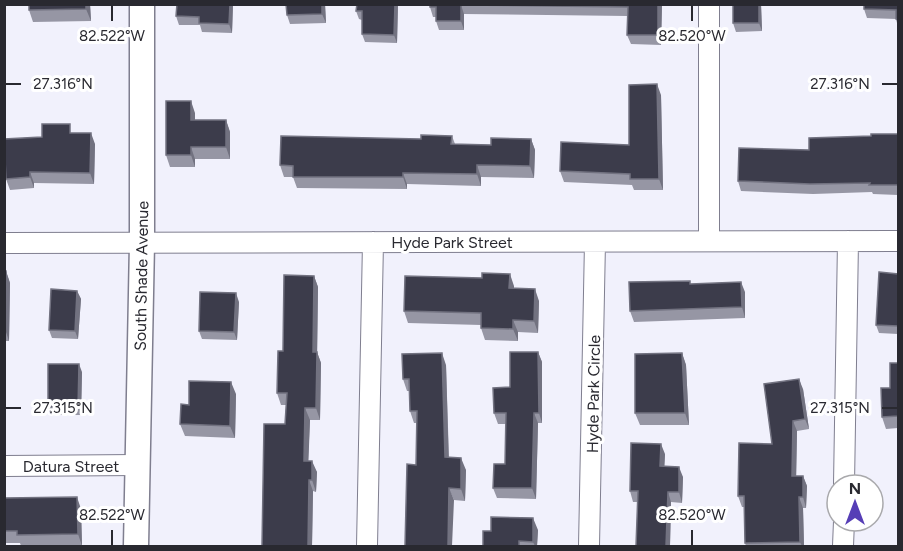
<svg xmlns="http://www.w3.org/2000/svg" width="903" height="551" viewBox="0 0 903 551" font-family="Figtree,sans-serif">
  <rect width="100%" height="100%" fill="#f1f1fc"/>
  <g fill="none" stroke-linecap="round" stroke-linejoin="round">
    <defs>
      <path id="minor" d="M709,4V240
        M4,243L898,241
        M4,466L138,465
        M844,485L848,241
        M367,546L373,242
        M589,546L595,242
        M843,546L844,521"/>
      <path id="tertiary" d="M136,546L142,243V4"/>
    </defs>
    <!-- minor casing -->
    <use href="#minor" stroke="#7f7e8f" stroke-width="22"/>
    <!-- tertiary casing -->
    <use href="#tertiary" stroke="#7f7e8f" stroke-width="27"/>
    <!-- minor -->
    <use href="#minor" stroke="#fff" stroke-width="20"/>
    <!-- tertiary -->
    <use href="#tertiary" stroke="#fff" stroke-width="24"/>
  </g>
  <!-- wall -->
  <path fill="#9696a4" d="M90,4L91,21L33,22L29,10Z
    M233,4L232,33L202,32L200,25H179L176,16Z
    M286,4H325L326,23L290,24L287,15Z
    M357,4H398L397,43L365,42L362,34V20L359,19L356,11Z
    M430,4H662L661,45L631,44L627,35V16L464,14V30H439L436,21V17H433L430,7Z
    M761,4L762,31L736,32L733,23Z
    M898,4V27L896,19L867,18L864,9Z
    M661,95L663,190H634L632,185L564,182L560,171L629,145Z
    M195,113V120H226L230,132V159H195V167H170L166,155Z
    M74,133L95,144L94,184L34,183V188L10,190L6,179L42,137Z
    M898,134V195L873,194L872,192L813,194L741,191L738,181L809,150L871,136Z
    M452,136L455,144L491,145L531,139L535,150L534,178L481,177V186L407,184V189L297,188L293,177H284L280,165L421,139Z
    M4,271H6L10,283L9,341H4Z
    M898,274V334L879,333L876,325Z
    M314,276L318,287L317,352L321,363L320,420H310L308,461L317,472L316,492L313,491L312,546H262L285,424L286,405H281L277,393L283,351Z
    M514,286V288L539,301L538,333L518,332V341L485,340L481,328V325L408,323L404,311Z
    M77,291L81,299L78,339L52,338L49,330Z
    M745,292V318L634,322L630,311Z
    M239,302L237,340L202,339L199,331Z
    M538,352L542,362V423H538L536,499L497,498L493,488L505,464L506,424H498L494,413L510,387Z
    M682,353L686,365L689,425H640L635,413Z
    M898,363V428L886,429L882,417Z
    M446,365L449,458L466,470L465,501L454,500L417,423H414L410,411V391H407L403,379Z
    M82,372L81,415H51L48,407Z
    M803,389L809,429L797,431L796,476H803L807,486L806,508H803L804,546H746L745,543L744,507H742L738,496L772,444Z
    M236,394L235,438L185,436L180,424L189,405Z
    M665,454L664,466L683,477L682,503L671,502L670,546H636L638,502H633L630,491Z
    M4,498L81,509L82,546H21L20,543H4Z
    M538,530L537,546H483Z"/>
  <!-- shaded-wall -->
  <path fill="#727280" d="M86,4H90L91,21L86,9Z
    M230,4H233L232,33L229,24Z
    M322,4H325L326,23L322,14Z
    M395,4H398L397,43L394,35Z
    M658,4H662L661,45L658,35Z
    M759,4H761L762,31L759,23Z
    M461,5L464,14V30L461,21Z
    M657,84L661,95L663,190L659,179Z
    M191,101L195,113V132L191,120Z
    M226,120L230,132V159L226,147Z
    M91,133L95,144L94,184L90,173Z
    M531,139L535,150L534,178L530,166Z
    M191,147L195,159V167L191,155Z
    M477,165L481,177V186L477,174Z
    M30,172L34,183V188L30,177Z
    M403,173L407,184V189L403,177Z
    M6,271L10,283L9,341L5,329Z
    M510,274L514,286V300L509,288Z
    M314,276L318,287L317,363V352L321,363L320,420L316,408L313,352Z
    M741,282L745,292V318L742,307Z
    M535,289L539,301L538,333L534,321Z
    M77,291L81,299L78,339L75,331Z
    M236,293L239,302L237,340L234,332Z
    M513,320L518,332V341L513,329Z
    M538,352L542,362V423L539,413Z
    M442,353L446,365L449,469L445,457Z
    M682,353L686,365L689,425L685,413Z
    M79,364L82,372L81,415L78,407Z
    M799,379L803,389L809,429L805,419Z
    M231,382L236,394L235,438L230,426Z
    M305,408L310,420L308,472L304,461Z
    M534,413L538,423L536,499L532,488Z
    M793,421L797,431L796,486L792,476Z
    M661,444L665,454L664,477L660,466Z
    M461,458L466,470L465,501L461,489Z
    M312,461L317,472L316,492L312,480Z
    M679,467L683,477L682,503L679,492Z
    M803,476L807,486L806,508L803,497Z
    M309,480L313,491L312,546H308Z
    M449,488L454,500L452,546H448Z
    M668,492L671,502L670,546H666Z
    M77,497L81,509L82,546L78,534Z
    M799,497L803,508L804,546H802L800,542Z
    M533,518L538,530L537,546H535L533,542Z"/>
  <!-- building -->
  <path fill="#3c3c4b" stroke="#727280" stroke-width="1.5" d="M29,4H86V9L29,10Z
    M177,4H230L229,24L199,23V17L176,16Z
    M286,4H322V14L287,15Z
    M357,4H395L394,35L362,34V11H356Z
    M430,4H658V35H627L628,7L461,5V21H436V7H430Z
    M733,4H759V23H733Z
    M864,4H898V20L896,19V10L864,9Z
    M657,84L659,179H630V174L560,171L561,142L629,145V85Z
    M166,101H191V120H226V147H191V155H166Z
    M42,124H70V133H91L90,173L30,172V177L6,179L4,139L42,137Z
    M871,134H898V185H869L870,183L810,184L738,181L739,148L809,150V138L871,136Z
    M421,135L452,136L451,144L491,145V138L531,139L530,166L477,165V174L403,173V177H293V166L280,165L281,136L421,139Z
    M4,271H6L5,329H4Z
    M879,272L898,274V326L876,325Z
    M482,273L510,274L509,288L535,289L534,321L513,320V329L481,328V313L404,311L405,276L482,278Z
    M284,275L314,276L313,352H317L316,408H305L304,461H312V480H309L308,546H262L264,424H285L287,393H277L278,351H283Z
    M690,281V284L741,282L742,307L630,311L629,282Z
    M51,289L77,291L75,331L49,330Z
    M200,292L236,293L234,332L199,331Z
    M510,352H538L539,413H534L532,488H493L494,464H505L506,413H494L493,388L510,387Z
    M442,353L445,457L461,458V489L449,488L448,546H405L407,464L416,465L417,411H410L409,379H403L402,354Z
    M682,353L685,413H635V354Z
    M890,363H898V416L882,417L881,388H890Z
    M48,364H79L78,407H48Z
    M799,379L805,419L793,421L792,476H803V497H799L800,542L745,543L744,496H738L739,443L772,444L764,384Z
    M189,381L231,382L230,426L180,424L181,404L189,405Z
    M631,443L661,444L660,466L679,467V492H668L666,546H636L638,491H630Z
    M77,497L78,534L17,535V531H4V498Z
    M491,517L533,518V542L519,541V546H483V531H491Z"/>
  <!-- ticks -->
  <path fill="none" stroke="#292930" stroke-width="2" d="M112,6V21M692,6V21M6,84H21M882,84H897M6,408H21M882,408H897M112,530V545M692,530V545"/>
  <g text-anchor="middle" stroke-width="6" stroke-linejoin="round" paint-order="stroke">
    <!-- street labels -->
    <g font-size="16" fill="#292930" stroke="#fff">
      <text x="452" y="248">Hyde Park Street</text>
      <text transform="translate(141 276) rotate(-89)" y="6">South Shade Avenue</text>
      <text transform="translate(593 394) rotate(-89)" y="6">Hyde Park Circle</text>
      <text x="71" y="472">Datura Street</text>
    </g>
  </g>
  <g font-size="15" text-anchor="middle" fill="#292930" stroke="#fff" stroke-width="6" stroke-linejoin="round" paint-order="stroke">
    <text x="112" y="41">82.522°W</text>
    <text x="692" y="41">82.520°W</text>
    <text x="63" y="89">27.316°N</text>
    <text x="840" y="89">27.316°N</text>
    <text x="63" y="413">27.315°N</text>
    <text x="840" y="413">27.315°N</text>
    <text x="112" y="520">82.522°W</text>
    <text x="692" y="520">82.520°W</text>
  </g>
  <!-- border -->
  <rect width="903" height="551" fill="none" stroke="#292930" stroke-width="12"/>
  <!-- north arrow -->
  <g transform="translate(855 503)"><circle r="28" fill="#ffffff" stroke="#a9a9ac" stroke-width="1.5"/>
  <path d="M0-4.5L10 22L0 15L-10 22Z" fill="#563eb6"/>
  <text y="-9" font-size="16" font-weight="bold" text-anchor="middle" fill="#292930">N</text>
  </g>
</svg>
